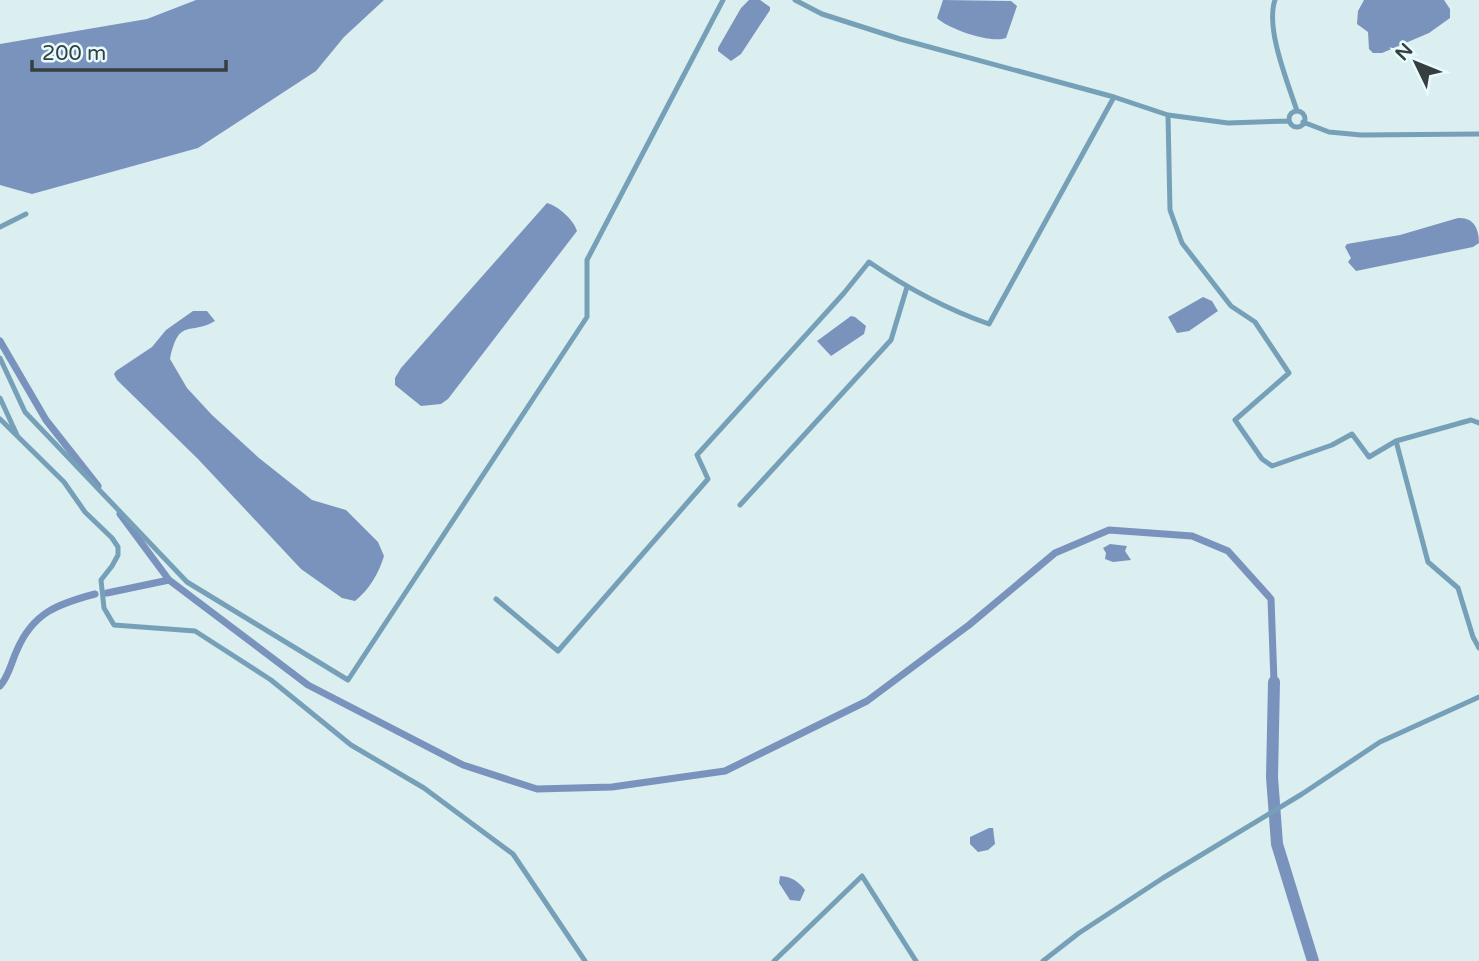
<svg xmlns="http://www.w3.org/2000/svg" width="1479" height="961" viewBox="0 0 1479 961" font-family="'Varela Round',sans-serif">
  <rect width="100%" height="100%" fill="#dbeef0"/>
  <!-- water -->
  <path fill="#7993bd" d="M196,0H384L344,37L316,71L198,148L32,194L0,185V44L147,19Z
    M749,0H760L770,7V10L741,54L731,61L718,51V48L741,8Z
    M943,0L1011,1L1017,6L1006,38C992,44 948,29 937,18Z
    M1364,0H1444L1450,9V18L1429,33L1382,53H1373L1369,49L1368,32L1357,24L1358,11Z
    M547,203C558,206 574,220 577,231L448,399L441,404L421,406L395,385V378L401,368Z
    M1458,218C1474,217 1479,229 1479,243L1473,247L1356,271L1348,262L1351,258L1345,247L1347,244L1400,235Z
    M1203,297L1212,301L1218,311L1189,331L1177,333L1168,317Z
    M193,311H207L215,321C189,336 179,317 170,359L187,388L212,415L259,458L312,500L346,510L378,542L384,556C379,573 369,590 355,601L342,598L301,569L198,459L117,380L114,374L116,371L152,347L166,330Z
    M851,316L855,317L866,326L864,334L831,356L817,341Z
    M1110,544L1127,546L1125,551L1131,560L1113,562L1105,559L1106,553L1103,548Z
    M989,828H993L995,844L988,850L978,852L970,844V837Z
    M780,876C792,877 798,881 805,890L800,901L790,900L779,883Z"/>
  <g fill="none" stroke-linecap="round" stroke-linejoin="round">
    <!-- canal -->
    <path stroke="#7993bd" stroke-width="7" d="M0,341L46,420L98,486
      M120,514L169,580L308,685L463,765L537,789L612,787L725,771L867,701L969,625L1055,553L1109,530L1192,536L1228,551L1271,599L1274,682
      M107,593L169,580
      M0,686C9,676 11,663 17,650C33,613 57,604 95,594"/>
    <!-- river -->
    <path stroke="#7993bd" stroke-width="12" d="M1274,682L1272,777L1277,844L1313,961"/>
    <!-- minor -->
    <path stroke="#76a0b8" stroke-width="5" d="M795,0L822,14L900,39L1114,97L1168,115L1228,123L1289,121
      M1275,0C1265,28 1288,83 1297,111
      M1289 119a8 8 0 1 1 16 0a8 8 0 1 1-16 0Z
      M1168,115L1170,210L1182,243L1231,306L1255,322L1289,373L1235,420L1262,459L1272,466L1332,445L1352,434L1369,457L1396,441L1428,562L1458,588L1473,637L1479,648
      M1303,122L1329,132L1361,135L1479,134
      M0,227L26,214
      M0,358L25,412L187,582L348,680L587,317V260L723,0
      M0,398L17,435
      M0,419L64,482L85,512L112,538L118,547V555L112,566L101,580L104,608L114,625L195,631L271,680L351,745L424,788L513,854L585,961
      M1396,441L1471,420L1479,423
      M740,505L891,340L907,287
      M496,599L558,651L708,479L697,455L844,293L869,262C907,288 946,309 989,324L1114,97
      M774,961L862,876L916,961
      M1043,961L1079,933L1163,878L1302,794L1380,742L1479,697"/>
  </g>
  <!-- north arrow -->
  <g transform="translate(1416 63) rotate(313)" stroke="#e8fbfe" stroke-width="5" paint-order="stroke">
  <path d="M0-5L12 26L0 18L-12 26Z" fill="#363e3f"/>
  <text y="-10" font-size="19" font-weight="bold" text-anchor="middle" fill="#363e3f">N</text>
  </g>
  <!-- scale -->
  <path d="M32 60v10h194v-10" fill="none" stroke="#363e3f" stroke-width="3.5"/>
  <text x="42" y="60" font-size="21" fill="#363e3f" stroke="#e8fbfe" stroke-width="5" paint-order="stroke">200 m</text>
</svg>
